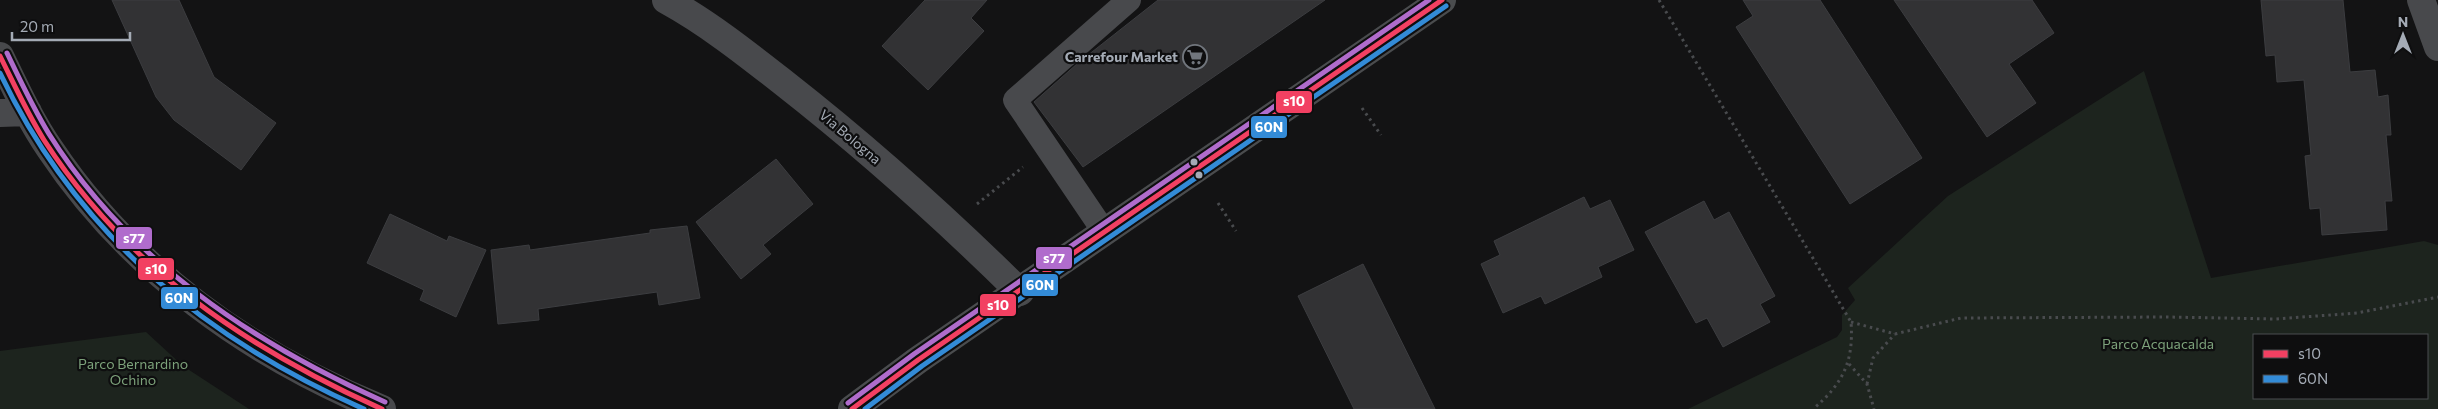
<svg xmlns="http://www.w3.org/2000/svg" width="2438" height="409" viewBox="0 0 2438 409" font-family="Commissioner,sans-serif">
  <rect width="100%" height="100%" fill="#131314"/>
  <!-- green -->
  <path fill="#1d241e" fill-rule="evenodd" d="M2144,71L2211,278L2424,241L2438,245V409H1688L1837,337L1842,330V315L1855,300L1848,288L1948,196ZM2254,335H2427V398H2254Z
    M146,332L183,366L249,409H0V351Z"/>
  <!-- building -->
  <path fill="#323234" stroke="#3c3d40" d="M112,0H179L214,77L276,123L241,170L174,120L156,97Z
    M925,0H987L971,18L984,31L928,90L882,46Z
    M1158,0H1325L1083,167L1034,102L1078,63Z
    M1743,0H1820L1922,158L1850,204L1736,27L1753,16Z
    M1894,0H2032L2054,33L2009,64L2036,103L1987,137Z
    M2261,0H2343L2350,72L2375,70L2378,97L2388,95L2391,135H2386L2392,201H2385L2387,230L2322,235L2320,208L2310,209L2305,156L2311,155L2304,80L2277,82L2275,55L2266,56Z
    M776,159L813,204L763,245L771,254L741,279L696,222Z
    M1584,197L1590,209L1610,200L1634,250L1598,267L1602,277L1545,304L1541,296L1503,313L1481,264L1500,255L1494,241Z
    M1704,201L1714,220L1729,212L1775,296L1760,304L1770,322L1723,347L1707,318L1696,323L1645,232Z
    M390,214L447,241L449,236L486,250L456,317L420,300L424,290L367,263Z
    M687,226L700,298L659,305L657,292L538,309L539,320L498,324L491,250L529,245L530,250L650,233V230Z
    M1363,264L1435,409H1354L1298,296Z"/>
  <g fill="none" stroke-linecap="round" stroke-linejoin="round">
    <!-- path -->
    <path stroke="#494b4e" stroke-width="3" stroke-dasharray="2.5 4" stroke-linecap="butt" d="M1659,0L1851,322C1854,361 1843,384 1813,409
      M1362,108L1381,135
      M1218,203L1236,231
      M977,204L1023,167
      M1851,322L1895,334L1961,318L2167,317L2276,319L2357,313L2438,297
      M1849,364L1867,384L1874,409
      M1867,384L1873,358L1895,334"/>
    <!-- lane -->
    <path stroke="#48494c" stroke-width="24" d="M1105,233L1015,100L1129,0"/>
    <!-- street -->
    <path stroke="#48494c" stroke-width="28" d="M666,0C708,23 747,54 784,83C867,148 945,218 1020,292
      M2421,0L2438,47
      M0,56C15,87 30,120 50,149C130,269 250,355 382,409
      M0,113L28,112"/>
    <!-- primary -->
    <path stroke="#4a4c4e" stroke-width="28" d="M852,409L918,360L1442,0"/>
    <defs>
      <path id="bus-1" d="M0,56C14,84 27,113 44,140C126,267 246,348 382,409
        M852,409L918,360L1442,0"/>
      <path id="bus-2" d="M0,73C77,234 203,338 364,409
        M865,409L922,366L1446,6"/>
      <path id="bus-3" d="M7,53C20,80 33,108 49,134C128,260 252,343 385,402
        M848,403L914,354L1429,0"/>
    </defs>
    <!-- bus-1 casing -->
    <use href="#bus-1" stroke="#0e0e0f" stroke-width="9"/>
    <!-- bus-2 casing -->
    <use href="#bus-2" stroke="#0e0e0f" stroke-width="9"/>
    <!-- bus-3 casing -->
    <use href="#bus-3" stroke="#0e0e0f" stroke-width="9"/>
    <!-- bus-1 -->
    <use href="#bus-1" stroke="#f24062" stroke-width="5"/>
    <!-- bus-2 -->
    <use href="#bus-2" stroke="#338bd7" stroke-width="5"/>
    <!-- bus-3 -->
    <use href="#bus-3" stroke="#b06ccc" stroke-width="5"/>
  </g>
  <!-- icons -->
  <defs>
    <symbol id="supermarket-ring" viewBox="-11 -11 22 22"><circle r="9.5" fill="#0e0e0f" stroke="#71767d" stroke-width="1.5"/><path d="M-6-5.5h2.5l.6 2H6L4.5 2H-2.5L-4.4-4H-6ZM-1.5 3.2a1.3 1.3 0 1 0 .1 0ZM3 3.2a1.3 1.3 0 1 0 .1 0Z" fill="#71767d"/></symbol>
  </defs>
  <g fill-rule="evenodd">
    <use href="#supermarket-ring" x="1181" y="43" width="28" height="28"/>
  </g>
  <!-- markers -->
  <g fill="#a4abb5" stroke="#0e0e0f" stroke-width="2">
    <circle cx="1194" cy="162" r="4.5"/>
    <circle cx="1199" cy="175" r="4.5"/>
  </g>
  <g text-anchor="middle" stroke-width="4.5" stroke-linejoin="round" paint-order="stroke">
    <!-- poi labels -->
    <g font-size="14" font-weight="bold" fill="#a4abb5" stroke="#0e0e0f" text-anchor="end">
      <text x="1178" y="62">Carrefour Market</text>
    </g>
    <!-- street labels -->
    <g font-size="14" fill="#a4abb5" stroke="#0e0e0f">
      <text transform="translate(850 137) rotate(40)" y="5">Via Bologna</text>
    </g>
    <!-- park labels -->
    <g font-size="14" fill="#7ca17a" stroke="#0e0e0f">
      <text x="2158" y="349">Parco Acquacalda</text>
      <text x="133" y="369">Parco Bernardino<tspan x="133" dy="16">Ochino</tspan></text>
    </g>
  </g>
  <g stroke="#0e0e0f" stroke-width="2">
    <rect x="1275" y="90" width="38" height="24" rx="5" fill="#f24062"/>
    <rect x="1250" y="115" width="38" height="24" rx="5" fill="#338bd7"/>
    <rect x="115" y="226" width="38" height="24" rx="5" fill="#b06ccc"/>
    <rect x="1035" y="246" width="38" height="24" rx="5" fill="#b06ccc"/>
    <rect x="137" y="257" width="38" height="24" rx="5" fill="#f24062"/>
    <rect x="1021" y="273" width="38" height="24" rx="5" fill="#338bd7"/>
    <rect x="160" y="286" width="39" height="24" rx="5" fill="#338bd7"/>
    <rect x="979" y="293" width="38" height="24" rx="5" fill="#f24062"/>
  </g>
  <g font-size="14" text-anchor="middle" font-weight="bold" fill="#fff">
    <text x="1294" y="106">s10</text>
    <text x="1269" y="132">60N</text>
    <text x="134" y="243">s77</text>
    <text x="1054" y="263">s77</text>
    <text x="156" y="274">s10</text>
    <text x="1040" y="290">60N</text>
    <text x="179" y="303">60N</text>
    <text x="998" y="310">s10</text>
  </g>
  <!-- legend -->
  <rect x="2253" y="334" width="175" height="65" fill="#0e0e0f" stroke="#4a4d51"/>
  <rect x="2263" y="350" width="25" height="8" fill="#f24062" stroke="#4a4d51"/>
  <text x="2298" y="359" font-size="15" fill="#a4abb5">s10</text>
  <rect x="2263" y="375" width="25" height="8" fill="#338bd7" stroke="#4a4d51"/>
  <text x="2298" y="384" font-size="15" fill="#a4abb5">60N</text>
  <!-- north arrow -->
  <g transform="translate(2403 35)" stroke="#0e0e0f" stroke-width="4" paint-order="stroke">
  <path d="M0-4L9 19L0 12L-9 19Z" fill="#a4abb5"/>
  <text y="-8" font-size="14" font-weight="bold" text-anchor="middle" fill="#a4abb5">N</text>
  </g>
  <!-- scale -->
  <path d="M12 32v8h118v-8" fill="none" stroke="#a4abb5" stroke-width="2.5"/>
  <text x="20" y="32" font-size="15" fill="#a4abb5" stroke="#0e0e0f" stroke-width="4" paint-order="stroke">20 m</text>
</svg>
